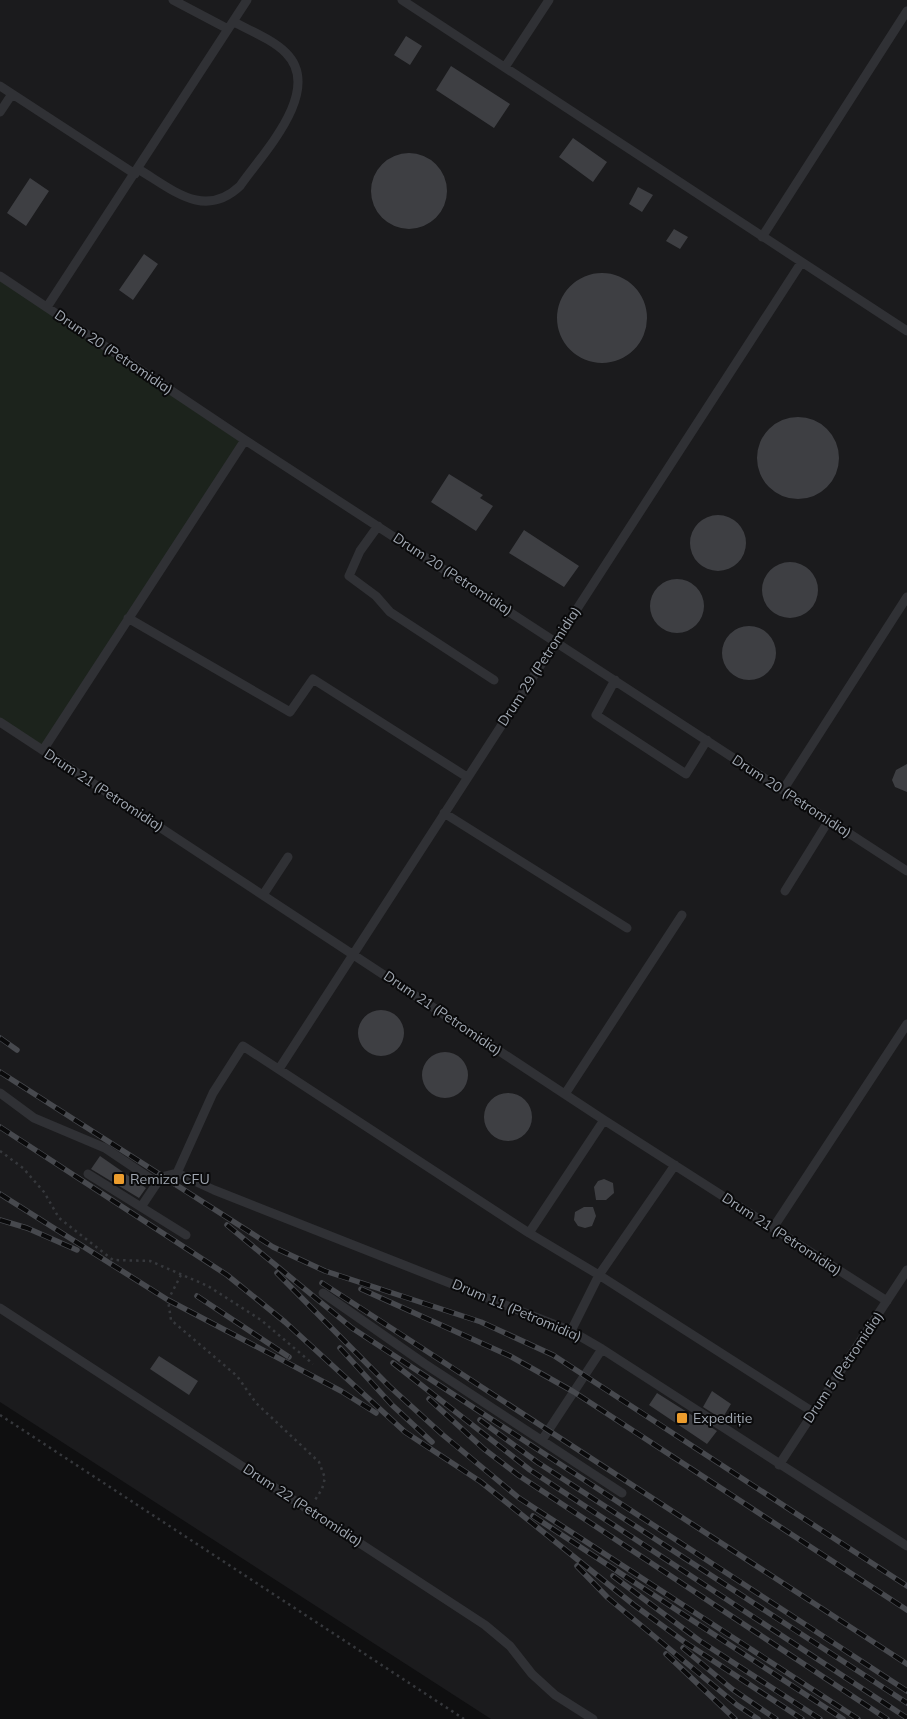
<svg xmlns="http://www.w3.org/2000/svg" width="907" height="1719" viewBox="0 0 907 1719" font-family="Mulish,sans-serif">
  <rect width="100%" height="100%" fill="#0f0f10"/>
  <!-- built -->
  <path fill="#1b1b1d" d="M0,0H907V1719H491L0,1402Z"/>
  <!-- green -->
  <path fill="#1c231c" d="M0,279L245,440L43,750L0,722Z"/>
  <!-- building -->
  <path fill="#3e3f43" d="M406,36L422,46L410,65L394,55Z
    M451,66L510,104L494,128L436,90Z
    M573,138L607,162L593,182L559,157Z
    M371 191a38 38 0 1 1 76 0a38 38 0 1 1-76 0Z
    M30,178L49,191L26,226L7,213Z
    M638,187L653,195L642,212L629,204Z
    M674,229L688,237L680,249L666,241Z
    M144,254L158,264L133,300L119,290Z
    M557 318a45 45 0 1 1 90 0a45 45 0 1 1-90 0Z
    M757 458a41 41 0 1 1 82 0a41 41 0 1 1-82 0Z
    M449,474L483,495L480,498L493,506L476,531L431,502Z
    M690 543a28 28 0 1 1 56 0a28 28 0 1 1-56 0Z
    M524,530L579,566L564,587L509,553Z
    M762 590a28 28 0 1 1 56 0a28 28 0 1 1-56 0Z
    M650 606a27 27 0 1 1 54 0a27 27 0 1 1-54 0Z
    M722 653a27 27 0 1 1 54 0a27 27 0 1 1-54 0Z
    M907,764V792L895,787L892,780L896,770Z
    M358 1033a23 23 0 1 1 46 0a23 23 0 1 1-46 0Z
    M422 1075a23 23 0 1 1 46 0a23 23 0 1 1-46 0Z
    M484 1117a24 24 0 1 1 48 0a24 24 0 1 1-48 0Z
    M100,1156L146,1188L139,1198L91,1169Z
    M604,1179L613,1183L614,1193L606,1200H596L594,1187L598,1181Z
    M584,1207H593L596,1216L592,1226L585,1228L578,1226L574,1220L575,1212Z
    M159,1356L198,1381L189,1395L150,1369Z
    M712,1391L731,1404L722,1419L703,1407Z
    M657,1393L717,1431L707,1444L649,1405Z"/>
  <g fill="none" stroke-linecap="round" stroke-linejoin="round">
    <!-- path -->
    <path stroke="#36383c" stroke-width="2.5" stroke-dasharray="2.5 4" stroke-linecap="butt" d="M0,1151L23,1168L44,1192L59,1218L113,1260L150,1261L208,1286L261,1320L313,1364
      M181,1275L168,1300L171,1320L237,1376L256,1403L319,1462L325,1478L322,1489L315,1500
      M0,1415L464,1719"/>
    <!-- lane -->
    <path stroke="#303135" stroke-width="9" d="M173,0L228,29
      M402,0L907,331
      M505,67L549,0
      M0,86L135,174
      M0,112L12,94
      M138,169C172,189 204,220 240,186C262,154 324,91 286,53C273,40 251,31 234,22
      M762,237L907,11
      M0,276L245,440L907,871
      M47,307L247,0
      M378,526L360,551L349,576L376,596L390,612L494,680
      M128,618L290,712L313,679L467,777
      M615,680L596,715L686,774L707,740
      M0,722L604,1120L887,1301
      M43,750L245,440
      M783,790L907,597
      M444,813L627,928
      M785,891L829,820
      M263,895L288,857
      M279,1069L801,263
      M0,1093L34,1118L105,1148L157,1183
      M565,1094L682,915
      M177,1173L214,1190L571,1331L602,1349L907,1546
      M88,1174L186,1235
      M141,1207L161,1177L177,1173L213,1093L243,1046L529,1233L599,1275L813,1412
      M773,1228L907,1024
      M529,1233L604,1120
      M323,1293L425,1364L622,1493
      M0,1308L485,1625L510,1646L532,1674L555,1695L593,1719
      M571,1331L599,1275L675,1165
      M542,1440L602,1349
      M779,1465L907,1270"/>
    <defs>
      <path id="rail" d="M0,1038L17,1050
        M0,1072L273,1247L325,1271L481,1322L553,1355L907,1586
        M0,1127L227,1275L285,1322L405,1432L481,1482L634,1605L686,1643L802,1719
        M0,1194L168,1300L341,1391L376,1413
        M0,1220L27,1228L77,1250
        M227,1225L352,1328L907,1691
        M277,1273L389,1386L443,1435L519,1498L858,1719
        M322,1283L907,1664
        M361,1289L510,1356L574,1392L907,1610
        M197,1296L289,1357
        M340,1348L392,1405L432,1442
        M393,1363L530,1470L907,1718
        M429,1399L484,1449L518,1475L887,1719
        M480,1420L537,1462L907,1703
        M533,1516L843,1719
        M577,1566L608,1598L737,1705L758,1719
        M613,1576L700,1641L820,1719
        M683,1648L732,1689L776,1719
        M666,1654L735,1719"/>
    </defs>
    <!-- rail casing -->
    <use href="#rail" stroke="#47494e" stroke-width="5.5"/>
    <!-- rail -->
    <use href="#rail" stroke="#0a0a0b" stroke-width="4" stroke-dasharray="11" stroke-linecap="butt"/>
  </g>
  <!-- markers -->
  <g fill="#eb9c2d" stroke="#0a0a0b" stroke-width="2">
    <rect x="113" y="1173" width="12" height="12" rx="2.5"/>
    <rect x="676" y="1412" width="12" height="12" rx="2.5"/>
  </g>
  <g text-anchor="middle" stroke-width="4" stroke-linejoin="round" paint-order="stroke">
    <!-- street labels -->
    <g font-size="14" fill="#a0a7b1" stroke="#0a0a0b">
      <text transform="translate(114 352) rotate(34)" y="5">Drum 20 (Petromidia)</text>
      <text transform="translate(453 574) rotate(33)" y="5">Drum 20 (Petromidia)</text>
      <text transform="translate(539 666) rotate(-57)" y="5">Drum 29 (Petromidia)</text>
      <text transform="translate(104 790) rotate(33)" y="5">Drum 21 (Petromidia)</text>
      <text transform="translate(792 796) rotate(33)" y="5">Drum 20 (Petromidia)</text>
      <text transform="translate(443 1013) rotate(34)" y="5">Drum 21 (Petromidia)</text>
      <text transform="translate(782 1234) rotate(33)" y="5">Drum 21 (Petromidia)</text>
      <text transform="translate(517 1310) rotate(23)" y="5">Drum 11 (Petromidia)</text>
      <text transform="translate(843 1367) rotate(-56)" y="5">Drum 5 (Petromidia)</text>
      <text transform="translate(303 1505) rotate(33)" y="5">Drum 22 (Petromidia)</text>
    </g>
    <!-- poi labels -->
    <g font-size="14" fill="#a0a7b1" stroke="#0a0a0b" text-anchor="start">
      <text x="130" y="1184">Remiza CFU</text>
      <text x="693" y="1423">Expediție</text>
    </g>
  </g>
</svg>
